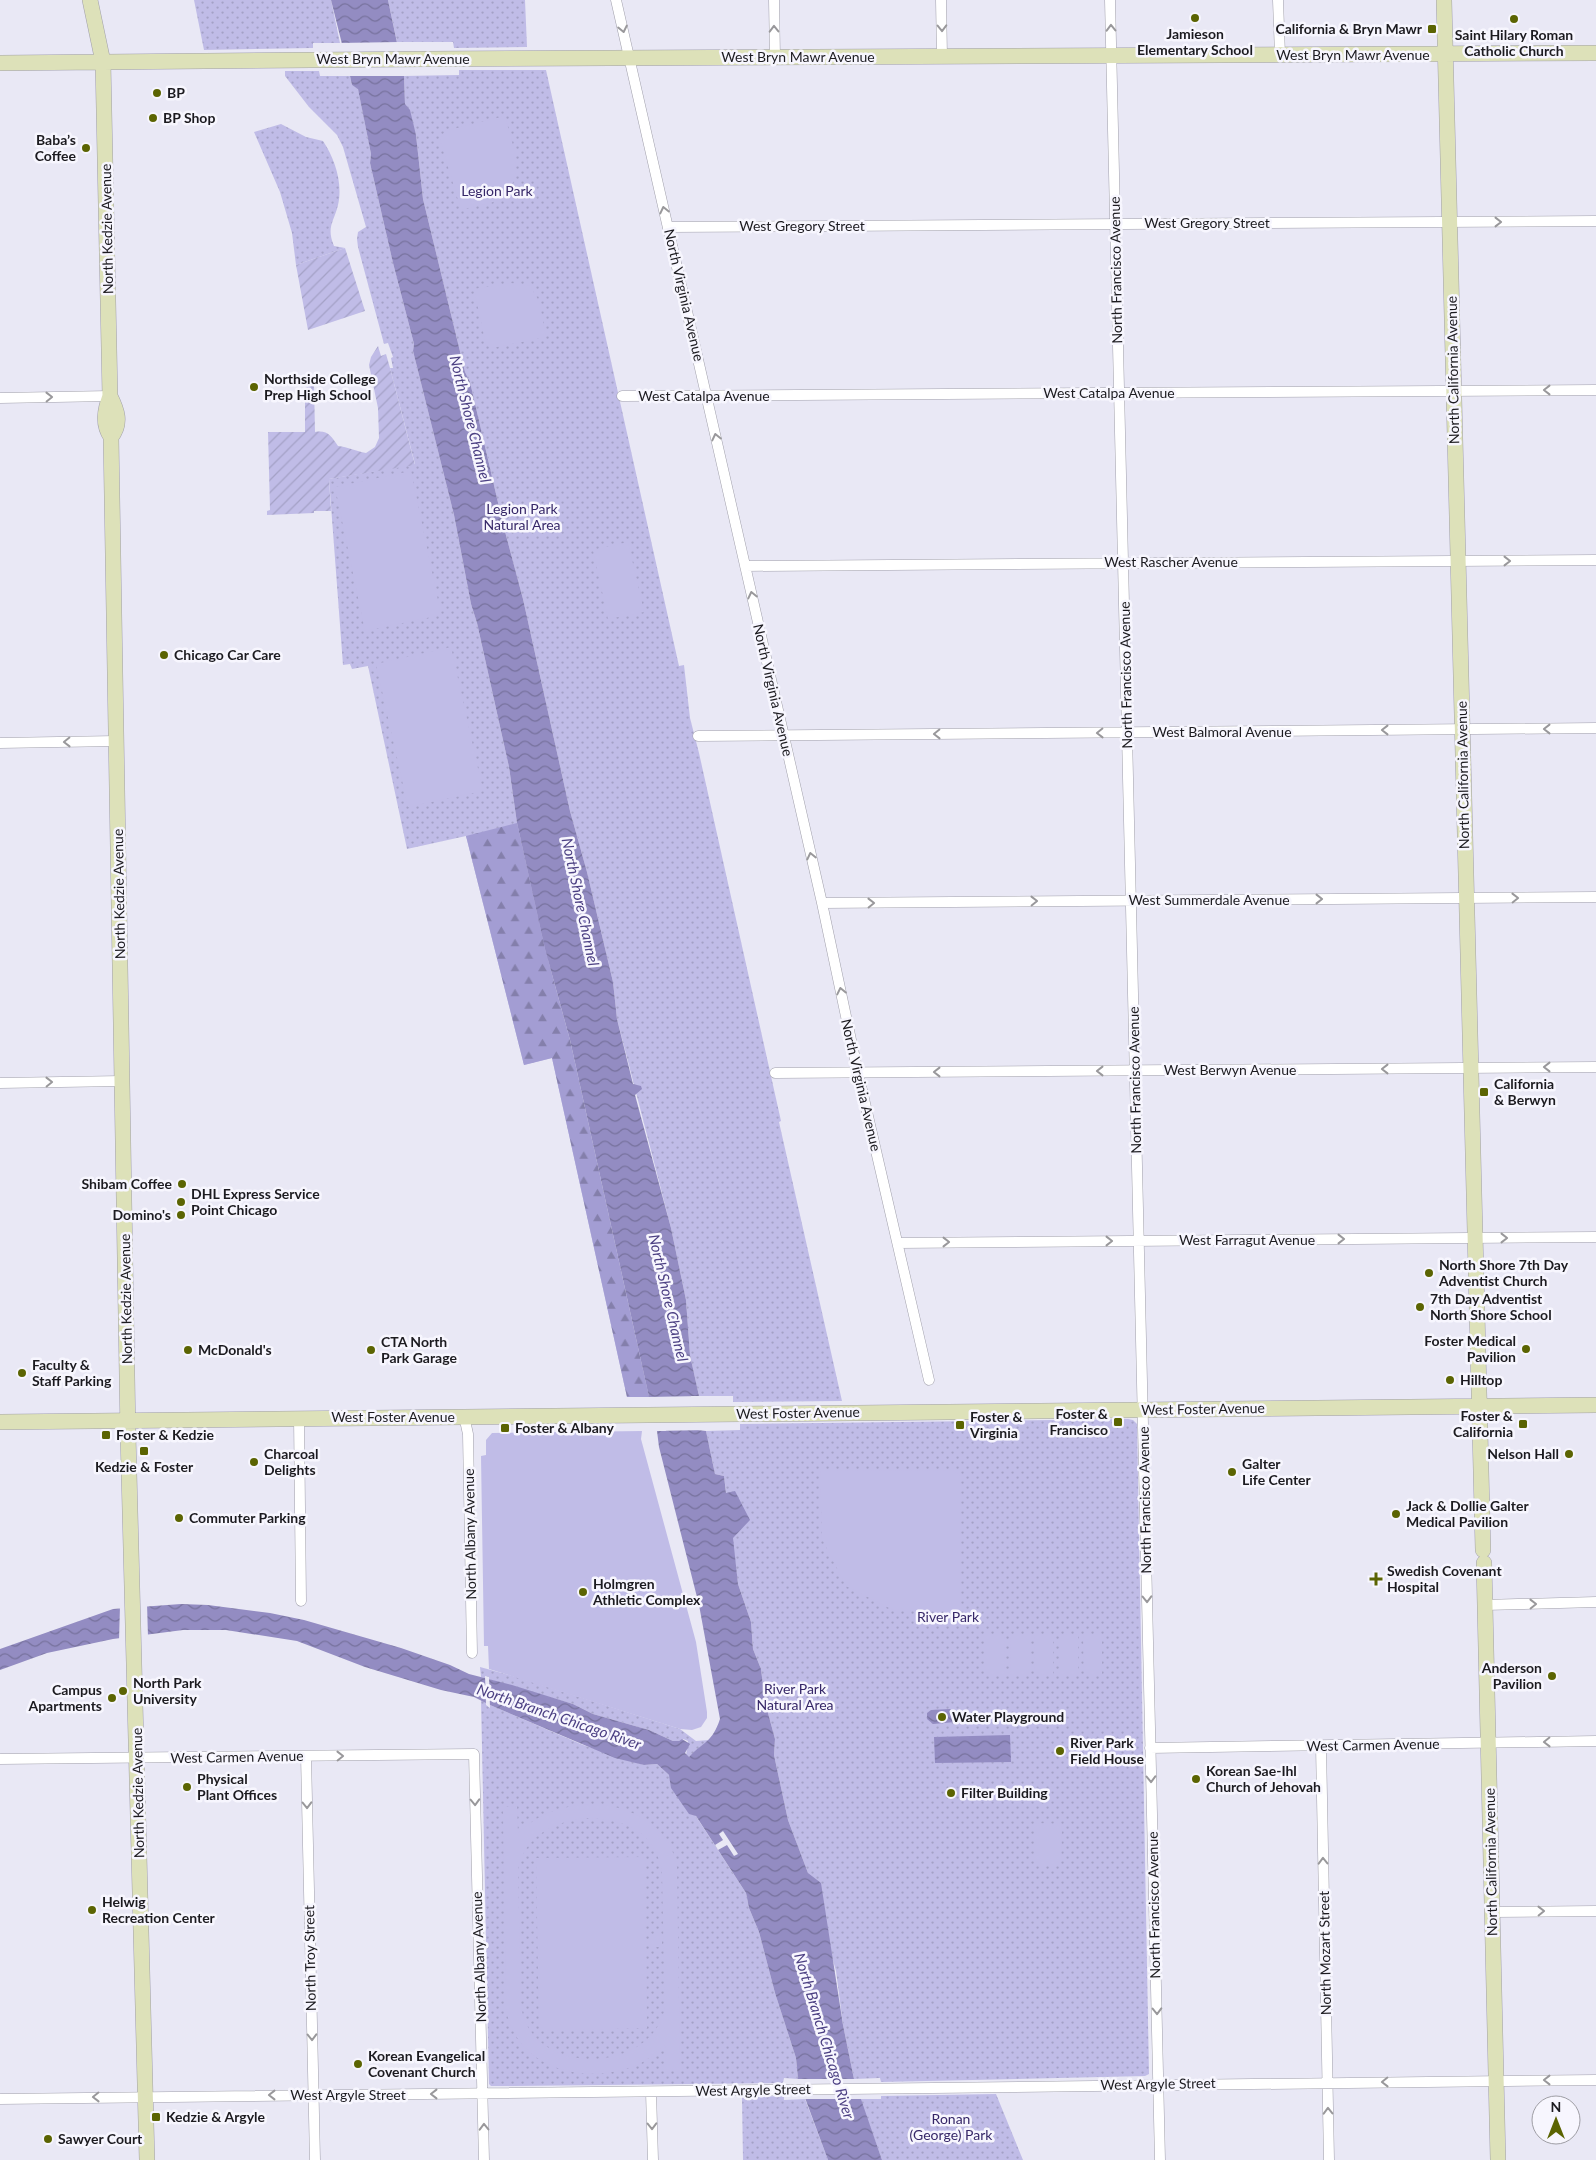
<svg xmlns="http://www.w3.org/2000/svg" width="1596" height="2160" viewBox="0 0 1596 2160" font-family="Lato,sans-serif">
  <defs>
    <pattern id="grass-dots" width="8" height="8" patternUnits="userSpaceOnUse" patternTransform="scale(1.25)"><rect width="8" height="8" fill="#c0bce7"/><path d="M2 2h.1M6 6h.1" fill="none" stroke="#a4a1c6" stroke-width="1.8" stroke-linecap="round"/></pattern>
    <pattern id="forest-firs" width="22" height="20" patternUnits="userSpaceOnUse" patternTransform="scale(1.25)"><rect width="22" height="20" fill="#a39dd3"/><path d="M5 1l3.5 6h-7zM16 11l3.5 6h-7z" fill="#847fab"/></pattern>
    <pattern id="garden-furrows" width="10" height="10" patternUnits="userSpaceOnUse" patternTransform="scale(1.25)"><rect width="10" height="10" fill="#c0bce7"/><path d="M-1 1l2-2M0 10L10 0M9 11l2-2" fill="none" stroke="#a4a1c6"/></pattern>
    <pattern id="water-waves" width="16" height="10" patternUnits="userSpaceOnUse" patternTransform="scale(1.25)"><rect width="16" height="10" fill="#938cc2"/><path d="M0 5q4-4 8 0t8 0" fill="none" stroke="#77729d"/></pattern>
  </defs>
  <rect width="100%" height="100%" fill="#e9e8f5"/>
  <!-- grass -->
  <path fill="url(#grass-dots)" d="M194,0H331L340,43H313V48L204,50Z
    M388,0H525L527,47L454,48L453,42H397Z
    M459,70H546L679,666L684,665L690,718L699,753L781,1121L779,1122L842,1401L733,1402V1396H699L690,1355L686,1300L671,1228L617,1019L613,982L587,872L570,811L523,599L503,524L470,382L465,372L423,199L416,135L405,104L404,76L459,75Z
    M285,71H319L320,76H350L352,85L358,88L371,154L370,163L393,263L414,344L413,351L454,515L471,604L477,623L509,767L517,823L649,1397H627L552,1058L524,1065L466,836L407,849L368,666L352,669L350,664L343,665L329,479L415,464L390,368H393L391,358L393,357L388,343L384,344L358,247L357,239L358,232L366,227L343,147L337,135L309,107L285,76Z
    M281,124L306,137L323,141C335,159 343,183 338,205C334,222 326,227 334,246L345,248L296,265L292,233L280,192L254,132Z
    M1128,1419L1133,1420L1137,1424L1149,2074L1145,2076L881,2082L880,2078L854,2079L843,2025L836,1971L808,1873L788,1820L774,1755L775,1739L765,1702L761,1669L753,1649L751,1622L738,1584L724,1476L715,1474L706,1431L740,1430V1424Z
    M480,1667L520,1678L680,1729L696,1741L709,1740L689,1757L686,1756L688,1741L683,1739L679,1741H673L649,1730L593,1714L573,1704L481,1677Z
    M481,1699L490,1705L583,1745L644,1765L657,1764L669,1775L746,1893L749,1908L759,1932L775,1993L796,2058L798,2079L784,2078L783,2083L513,2086H491L489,2084Z
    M996,2094L1023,2160H882L860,2099H881V2096Z
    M784,2096V2100L805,2099L828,2160H743L742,2097Z"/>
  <!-- forest -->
  <path fill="url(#forest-firs)" d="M517,823L545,949L570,1040L649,1397H627L552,1058L524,1065L466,836Z"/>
  <!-- garden -->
  <path fill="url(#garden-furrows)" d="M345,248L365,311L308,330L296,265Z
    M378,346L381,356L386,354L390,368L415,465L329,479L331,511H314V513L267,515V511L270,510L268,432H305V388L314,384L315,432C328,430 331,436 338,446C348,447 356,451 366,453L375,447L379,438L378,408L369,365L371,357Z"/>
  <!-- pitch -->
  <path fill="#c0bce7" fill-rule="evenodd" d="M505,116C511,140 527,177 502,198C496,203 470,207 461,210L440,140L445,131Z
    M511,283L530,286L539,301L546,337L492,348L486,345L474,289Z
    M411,471L441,615L365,631L335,487Z
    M628,542L644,612L608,619L593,550Z
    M451,647L483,791L408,807L376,664Z
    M642,1431L641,1439L696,1642L707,1712V1718L701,1727L692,1730L680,1729L489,1669L488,1646H484L481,1456L486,1455V1440L492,1433Z
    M820,1470L955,1471L960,1477L961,1609L893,1610L846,1586L822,1539Z
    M1078,1634V1674H1060L1059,1635Z
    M1083,1634H1102V1674H1084Z
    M986,1635H1004L1005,1675H986Z
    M1010,1635H1029V1675H1011Z
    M1034,1635H1053V1674L1035,1675Z
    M600,1804C637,1810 670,1827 677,1867L680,2071H666L665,2045C657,2052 648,2060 637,2065C586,2086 517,2070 506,2009L503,1807L517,1806L518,1833C541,1811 568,1804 600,1804ZM585,1818C624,1819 656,1830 662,1873L665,2008C651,2076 529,2077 521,2005L518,1870C524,1836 554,1822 585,1818Z
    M1034,1823L1062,1824L1061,1864H1034Z
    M645,1857L647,2028L539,2031L536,1858Z
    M649,1934H662V1947H649Z"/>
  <!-- water -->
  <path fill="url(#water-waves)" d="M331,0H388L404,76L405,104L410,110L416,135L423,199L465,372L470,382L503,524L523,599L570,811L587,872L613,982L617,1019L633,1084L641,1086L642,1089L635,1095L671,1228L686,1300L690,1355L699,1396H691L698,1430L706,1431L715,1474L724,1476L726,1493L735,1491L750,1520L733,1538L738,1584L751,1622L753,1649L761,1669L765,1702L775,1739L774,1755L788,1820L808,1873L821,1883L843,2025L854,2079L882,2160H828L798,2079L796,2058L775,1993L759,1932L749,1908L746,1893L696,1816L689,1814L671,1788L669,1775L657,1764L644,1765L615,1758L490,1705L474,1697L441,1690L365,1667L297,1641L226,1630H183L113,1639L47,1653L0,1670V1649L113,1609L181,1604L208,1605L270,1613L304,1620L401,1648L450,1665L469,1674L512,1685L573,1704L593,1714L649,1730L673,1741H679L682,1739L690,1744L685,1753L689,1757C704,1741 712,1743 720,1719L699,1605L659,1447L657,1431H666L659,1397H649L570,1040L545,949L517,823L509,767L477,623L471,604L454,515L413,351L414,344L393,263L370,163L371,154L358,89L352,85L350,76Z
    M950,1709L956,1713L957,1718L955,1722L933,1724L927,1719V1713L931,1710Z
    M1010,1735L1011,1762L935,1763L934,1737Z"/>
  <!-- pier -->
  <path fill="#e9e8f5" d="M399,42L406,76H347L338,43Z
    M702,1396L700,1399H693L700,1428H707L709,1430L654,1431L656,1428H664L657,1399H649L647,1397Z
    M147,1603L148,1637L119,1641L120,1606Z
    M485,1676L489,1677L490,1708L486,1705Z
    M723,1831L738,1854L734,1856L727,1845L718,1850L715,1845L723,1840L719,1834Z
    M796,2079H856L863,2099H802Z"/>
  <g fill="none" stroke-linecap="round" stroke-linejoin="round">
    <defs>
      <path id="street" d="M616,0L822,903L858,1073L929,1380
        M774,0L775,57
        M941,0L942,56
        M1110,0L1160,2160
        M1278,0L1280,55
        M668,227L1596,221
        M622,396L1596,390
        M0,398L110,396
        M745,566L1596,560
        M698,736L1596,728
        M0,743L116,741
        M822,903L1596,897
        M775,1073L1596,1067
        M0,1083L122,1081
        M898,1243L1596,1237
        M464,1416L468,1434L472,1653
        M299,1417L301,1601
        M1484,1605L1596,1602
        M1321,1746L1329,2160
        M1150,1748L1596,1741
        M306,1756L315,2160
        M0,1759L474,1754L484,2160
        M1492,1912L1596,1911
        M651,2092L653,2160
        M0,2099L1596,2080"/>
      <path id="secondary" d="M90,0L103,62L110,396C105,410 102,424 111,437L128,1434L147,2160
        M1444,0L1483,1550
        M0,63L426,59L1596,53
        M110,396C117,410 122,423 111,437
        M0,1422L1596,1405
        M1484,1563L1498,2160"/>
    </defs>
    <!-- street casing -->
    <use href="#street" stroke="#a1a0ab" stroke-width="11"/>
    <!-- secondary casing -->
    <use href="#secondary" stroke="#a1a0ab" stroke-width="16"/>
    <!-- street -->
    <use href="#street" stroke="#fff" stroke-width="10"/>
    <!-- secondary -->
    <use href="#secondary" stroke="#dde1b9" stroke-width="15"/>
  </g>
  <!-- one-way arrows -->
  <defs><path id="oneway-chevron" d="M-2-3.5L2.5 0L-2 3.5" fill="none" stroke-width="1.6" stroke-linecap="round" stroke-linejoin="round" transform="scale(1.25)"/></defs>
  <g stroke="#99989b">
    <use href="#oneway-chevron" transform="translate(942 28) rotate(89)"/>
    <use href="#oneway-chevron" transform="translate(1111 28) rotate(-91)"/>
    <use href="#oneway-chevron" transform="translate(623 29) rotate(78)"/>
    <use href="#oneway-chevron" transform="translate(774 29) rotate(-91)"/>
    <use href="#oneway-chevron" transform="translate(664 210) rotate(-103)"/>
    <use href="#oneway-chevron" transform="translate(1498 222)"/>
    <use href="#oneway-chevron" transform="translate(1547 390) rotate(180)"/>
    <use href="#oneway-chevron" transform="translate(49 397) rotate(-1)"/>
    <use href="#oneway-chevron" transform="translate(716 437) rotate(-103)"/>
    <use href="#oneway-chevron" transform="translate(1507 561)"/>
    <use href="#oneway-chevron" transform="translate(752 595) rotate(-103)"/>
    <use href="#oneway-chevron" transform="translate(1547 729) rotate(180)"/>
    <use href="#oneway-chevron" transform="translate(1385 730) rotate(180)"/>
    <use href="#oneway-chevron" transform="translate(1100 733) rotate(179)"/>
    <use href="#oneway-chevron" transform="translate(937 734) rotate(179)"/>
    <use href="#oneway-chevron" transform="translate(67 742) rotate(179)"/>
    <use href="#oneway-chevron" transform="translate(811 856) rotate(-103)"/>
    <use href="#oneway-chevron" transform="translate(1515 898) rotate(-1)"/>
    <use href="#oneway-chevron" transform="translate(1319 899)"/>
    <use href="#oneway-chevron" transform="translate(1034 901) rotate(-1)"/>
    <use href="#oneway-chevron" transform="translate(871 903) rotate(-1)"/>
    <use href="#oneway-chevron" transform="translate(841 991) rotate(-102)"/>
    <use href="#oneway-chevron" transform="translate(1547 1067) rotate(180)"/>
    <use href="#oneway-chevron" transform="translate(1385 1069) rotate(180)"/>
    <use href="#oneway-chevron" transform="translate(1100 1071) rotate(180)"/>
    <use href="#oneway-chevron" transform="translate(937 1072) rotate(180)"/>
    <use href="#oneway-chevron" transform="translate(49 1082) rotate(-1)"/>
    <use href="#oneway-chevron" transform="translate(1504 1238)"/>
    <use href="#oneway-chevron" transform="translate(1341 1239)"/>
    <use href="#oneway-chevron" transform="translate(1109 1241)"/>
    <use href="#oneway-chevron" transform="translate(946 1242)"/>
    <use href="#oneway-chevron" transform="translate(1147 1599) rotate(89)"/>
    <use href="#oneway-chevron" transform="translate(1533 1604) rotate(-1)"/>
    <use href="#oneway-chevron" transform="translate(1547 1742) rotate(179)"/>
    <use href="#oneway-chevron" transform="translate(340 1756) rotate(-1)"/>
    <use href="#oneway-chevron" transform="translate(1151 1779) rotate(89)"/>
    <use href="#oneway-chevron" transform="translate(475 1802) rotate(88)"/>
    <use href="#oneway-chevron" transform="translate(307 1805) rotate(89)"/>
    <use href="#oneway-chevron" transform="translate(1323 1861) rotate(-91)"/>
    <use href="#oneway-chevron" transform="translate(1541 1911) rotate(-1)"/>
    <use href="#oneway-chevron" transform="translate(1157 2011) rotate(89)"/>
    <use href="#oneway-chevron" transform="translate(312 2037) rotate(89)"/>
    <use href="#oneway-chevron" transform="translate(1547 2080) rotate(180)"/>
    <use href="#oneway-chevron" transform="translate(1385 2082) rotate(179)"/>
    <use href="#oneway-chevron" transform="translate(434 2094) rotate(180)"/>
    <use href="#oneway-chevron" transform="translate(272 2095) rotate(180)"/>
    <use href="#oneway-chevron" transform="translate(96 2097) rotate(179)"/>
    <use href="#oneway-chevron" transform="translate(1328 2111) rotate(-91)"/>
    <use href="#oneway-chevron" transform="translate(652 2126) rotate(89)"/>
    <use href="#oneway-chevron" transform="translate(484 2127) rotate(-91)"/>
  </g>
  <!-- markers -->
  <g fill="#5b6402" stroke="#f7f6fe" stroke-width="2">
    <circle cx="1195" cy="18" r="5"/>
    <circle cx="1514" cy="19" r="5"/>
    <rect x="1427" y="24" width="10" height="10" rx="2.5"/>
    <circle cx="157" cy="93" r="5"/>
    <circle cx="153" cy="118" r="5"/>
    <circle cx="86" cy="148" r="5"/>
    <circle cx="254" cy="387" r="5"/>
    <circle cx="164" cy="655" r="5"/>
    <rect x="1479" y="1087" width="10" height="10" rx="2.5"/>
    <circle cx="182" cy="1184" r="5"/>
    <circle cx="181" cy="1202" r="5"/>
    <circle cx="181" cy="1215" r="5"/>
    <circle cx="1429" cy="1273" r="5"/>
    <circle cx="1420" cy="1307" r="5"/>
    <circle cx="1526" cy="1349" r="5"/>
    <circle cx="188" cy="1350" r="5"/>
    <circle cx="371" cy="1350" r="5"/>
    <circle cx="22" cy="1373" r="5"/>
    <circle cx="1450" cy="1380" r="5"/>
    <rect x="1113" y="1417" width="10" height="10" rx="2.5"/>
    <rect x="1518" y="1419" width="10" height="10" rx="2.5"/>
    <rect x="955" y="1420" width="10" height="10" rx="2.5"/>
    <rect x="500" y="1423" width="10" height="10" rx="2.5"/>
    <rect x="101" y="1430" width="10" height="10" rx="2.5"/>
    <rect x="139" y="1446" width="10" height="10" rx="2.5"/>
    <circle cx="1569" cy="1454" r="5"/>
    <circle cx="254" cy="1462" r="5"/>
    <circle cx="1232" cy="1472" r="5"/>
    <circle cx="1396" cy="1514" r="5"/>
    <circle cx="179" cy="1518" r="5"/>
    <path d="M1373.5 1571.5h5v5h5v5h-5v5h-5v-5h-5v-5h5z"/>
    <circle cx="583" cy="1592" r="5"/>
    <circle cx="1552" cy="1676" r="5"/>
    <circle cx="123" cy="1691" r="5"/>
    <circle cx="112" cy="1698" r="5"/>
    <circle cx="942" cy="1717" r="5"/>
    <circle cx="1060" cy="1751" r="5"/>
    <circle cx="1196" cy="1779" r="5"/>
    <circle cx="187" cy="1787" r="5"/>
    <circle cx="951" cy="1793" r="5"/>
    <circle cx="92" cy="1910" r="5"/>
    <circle cx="358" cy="2064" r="5"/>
    <rect x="151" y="2112" width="10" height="10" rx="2.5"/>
    <circle cx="48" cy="2139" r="5"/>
  </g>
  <g text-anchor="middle" stroke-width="5" stroke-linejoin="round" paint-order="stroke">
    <!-- poi labels -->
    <g font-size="14" font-weight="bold" fill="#1c1b20" stroke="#f7f6fe" text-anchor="start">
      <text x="1422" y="34" text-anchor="end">California &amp; Bryn Mawr</text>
      <text x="1195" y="39" text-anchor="middle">Jamieson<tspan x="1195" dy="16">Elementary School</tspan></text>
      <text x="1514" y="40" text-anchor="middle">Saint Hilary Roman<tspan x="1514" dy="16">Catholic Church</tspan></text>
      <text x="167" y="98">BP</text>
      <text x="163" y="123">BP Shop</text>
      <text x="76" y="145" text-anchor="end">Baba’s<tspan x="76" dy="16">Coffee</tspan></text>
      <text x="264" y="384">Northside College<tspan x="264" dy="16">Prep High School</tspan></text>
      <text x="174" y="660">Chicago Car Care</text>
      <text x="1494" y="1089">California<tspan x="1494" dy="16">&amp; Berwyn</tspan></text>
      <text x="172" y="1189" text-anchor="end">Shibam Coffee</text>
      <text x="191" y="1199">DHL Express Service<tspan x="191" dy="16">Point Chicago</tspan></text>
      <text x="171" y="1220" text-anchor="end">Domino's</text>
      <text x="1439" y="1270">North Shore 7th Day<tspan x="1439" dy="16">Adventist Church</tspan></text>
      <text x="1430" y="1304">7th Day Adventist<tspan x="1430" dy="16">North Shore School</tspan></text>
      <text x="1516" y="1346" text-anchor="end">Foster Medical<tspan x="1516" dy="16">Pavilion</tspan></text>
      <text x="381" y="1347">CTA North<tspan x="381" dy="16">Park Garage</tspan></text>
      <text x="198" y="1355">McDonald's</text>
      <text x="32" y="1370">Faculty &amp;<tspan x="32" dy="16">Staff Parking</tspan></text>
      <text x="1460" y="1385">Hilltop</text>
      <text x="1108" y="1419" text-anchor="end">Foster &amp;<tspan x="1108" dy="16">Francisco</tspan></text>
      <text x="1513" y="1421" text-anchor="end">Foster &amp;<tspan x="1513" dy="16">California</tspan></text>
      <text x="970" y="1422">Foster &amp;<tspan x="970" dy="16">Virginia</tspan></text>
      <text x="515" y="1433">Foster &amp; Albany</text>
      <text x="116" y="1440">Foster &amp; Kedzie</text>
      <text x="264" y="1459">Charcoal<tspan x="264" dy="16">Delights</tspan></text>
      <text x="1559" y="1459" text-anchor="end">Nelson Hall</text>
      <text x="1242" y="1469">Galter<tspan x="1242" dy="16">Life Center</tspan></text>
      <text x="144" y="1472" text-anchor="middle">Kedzie &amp; Foster</text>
      <text x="1406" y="1511">Jack &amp; Dollie Galter<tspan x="1406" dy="16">Medical Pavilion</tspan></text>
      <text x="189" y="1523">Commuter Parking</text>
      <text x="1387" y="1576">Swedish Covenant<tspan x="1387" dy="16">Hospital</tspan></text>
      <text x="593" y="1589">Holmgren<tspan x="593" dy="16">Athletic Complex</tspan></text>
      <text x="1542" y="1673" text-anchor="end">Anderson<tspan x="1542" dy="16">Pavilion</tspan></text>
      <text x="133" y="1688">North Park<tspan x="133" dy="16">University</tspan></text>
      <text x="102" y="1695" text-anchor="end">Campus<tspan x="102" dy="16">Apartments</tspan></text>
      <text x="952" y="1722">Water Playground</text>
      <text x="1070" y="1748">River Park<tspan x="1070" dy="16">Field House</tspan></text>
      <text x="1206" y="1776">Korean Sae-Ihl<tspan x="1206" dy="16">Church of Jehovah</tspan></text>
      <text x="197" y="1784">Physical<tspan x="197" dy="16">Plant Offices</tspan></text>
      <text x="961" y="1798">Filter Building</text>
      <text x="102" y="1907">Helwig<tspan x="102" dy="16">Recreation Center</tspan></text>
      <text x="368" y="2061">Korean Evangelical<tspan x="368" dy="16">Covenant Church</tspan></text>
      <text x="166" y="2122">Kedzie &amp; Argyle</text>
      <text x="58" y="2144">Sawyer Court</text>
    </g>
    <!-- street labels -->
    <g font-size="14" fill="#1c1b20" stroke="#f7f6fe">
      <text x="1353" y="60">West Bryn Mawr Avenue</text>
      <text x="798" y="62">West Bryn Mawr Avenue</text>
      <text x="393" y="64">West Bryn Mawr Avenue</text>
      <text x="1207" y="228">West Gregory Street</text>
      <text x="802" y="231">West Gregory Street</text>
      <text transform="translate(107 229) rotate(-91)" y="5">North Kedzie Avenue</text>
      <text transform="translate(1116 270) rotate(-91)" y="5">North Francisco Avenue</text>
      <text transform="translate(684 295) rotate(77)" y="5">North Virginia Avenue</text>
      <text transform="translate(1453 370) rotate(-91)" y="5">North California Avenue</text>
      <text x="1109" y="398">West Catalpa Avenue</text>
      <text x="704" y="401">West Catalpa Avenue</text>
      <text x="1171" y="567">West Rascher Avenue</text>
      <text transform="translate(1126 675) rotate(-91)" y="5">North Francisco Avenue</text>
      <text transform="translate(773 690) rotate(77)" y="5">North Virginia Avenue</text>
      <text x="1222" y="737">West Balmoral Avenue</text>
      <text transform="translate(1463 775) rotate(-91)" y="5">North California Avenue</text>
      <text transform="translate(119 894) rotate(-91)" y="5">North Kedzie Avenue</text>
      <text x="1209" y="905">West Summerdale Avenue</text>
      <text x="1230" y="1075">West Berwyn Avenue</text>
      <text transform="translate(1135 1080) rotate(-91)" y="5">North Francisco Avenue</text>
      <text transform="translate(861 1085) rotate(77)" y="5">North Virginia Avenue</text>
      <text x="1247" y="1245">West Farragut Avenue</text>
      <text transform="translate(126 1299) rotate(-91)" y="5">North Kedzie Avenue</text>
      <text transform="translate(1203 1409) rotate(-1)" y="5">West Foster Avenue</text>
      <text transform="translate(798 1413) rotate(-1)" y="5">West Foster Avenue</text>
      <text x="393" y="1422">West Foster Avenue</text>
      <text transform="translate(1145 1500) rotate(-91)" y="5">North Francisco Avenue</text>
      <text transform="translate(470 1534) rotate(-91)" y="5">North Albany Avenue</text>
      <text transform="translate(1373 1745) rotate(-1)" y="5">West Carmen Avenue</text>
      <text transform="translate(237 1757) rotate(-1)" y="5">West Carmen Avenue</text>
      <text transform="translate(138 1793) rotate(-91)" y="5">North Kedzie Avenue</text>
      <text transform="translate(1491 1862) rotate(-91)" y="5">North California Avenue</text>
      <text transform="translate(1154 1905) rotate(-91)" y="5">North Francisco Avenue</text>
      <text transform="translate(1325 1953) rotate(-91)" y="5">North Mozart Street</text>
      <text transform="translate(479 1957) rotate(-92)" y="5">North Albany Avenue</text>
      <text transform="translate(310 1958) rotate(-91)" y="5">North Troy Street</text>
      <text transform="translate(1158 2084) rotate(-1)" y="5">West Argyle Street</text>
      <text transform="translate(753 2090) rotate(-1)" y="5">West Argyle Street</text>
      <text x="348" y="2100">West Argyle Street</text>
    </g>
    <!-- park labels -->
    <g font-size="14" fill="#362768" stroke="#f7f6fe">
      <text x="497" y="196">Legion Park</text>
      <text x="522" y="514">Legion Park<tspan x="522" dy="16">Natural Area</tspan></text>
      <text x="948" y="1622">River Park</text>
      <text x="795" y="1694">River Park<tspan x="795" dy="16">Natural Area</tspan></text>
      <text x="951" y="2124">Ronan<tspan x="951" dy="16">(George) Park</tspan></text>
    </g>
    <!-- water labels -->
    <g font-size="15" font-style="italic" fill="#4c4083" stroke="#f7f6fe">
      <text transform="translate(470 419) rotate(76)" y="5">North Shore Channel</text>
      <text transform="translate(580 902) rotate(78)" y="5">North Shore Channel</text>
      <text transform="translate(668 1298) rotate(77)" y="5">North Shore Channel</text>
      <text transform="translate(559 1717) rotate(19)" y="5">North Branch Chicago River</text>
      <text transform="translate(824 2036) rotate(73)" y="5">North Branch Chicago River</text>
    </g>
  </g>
  <!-- north arrow -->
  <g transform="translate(1556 2120)"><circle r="24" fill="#f7f6fe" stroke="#9f9ea5"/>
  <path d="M0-4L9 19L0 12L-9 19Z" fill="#5b6402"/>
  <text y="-8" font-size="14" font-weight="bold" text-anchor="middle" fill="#1c1b20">N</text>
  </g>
</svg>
